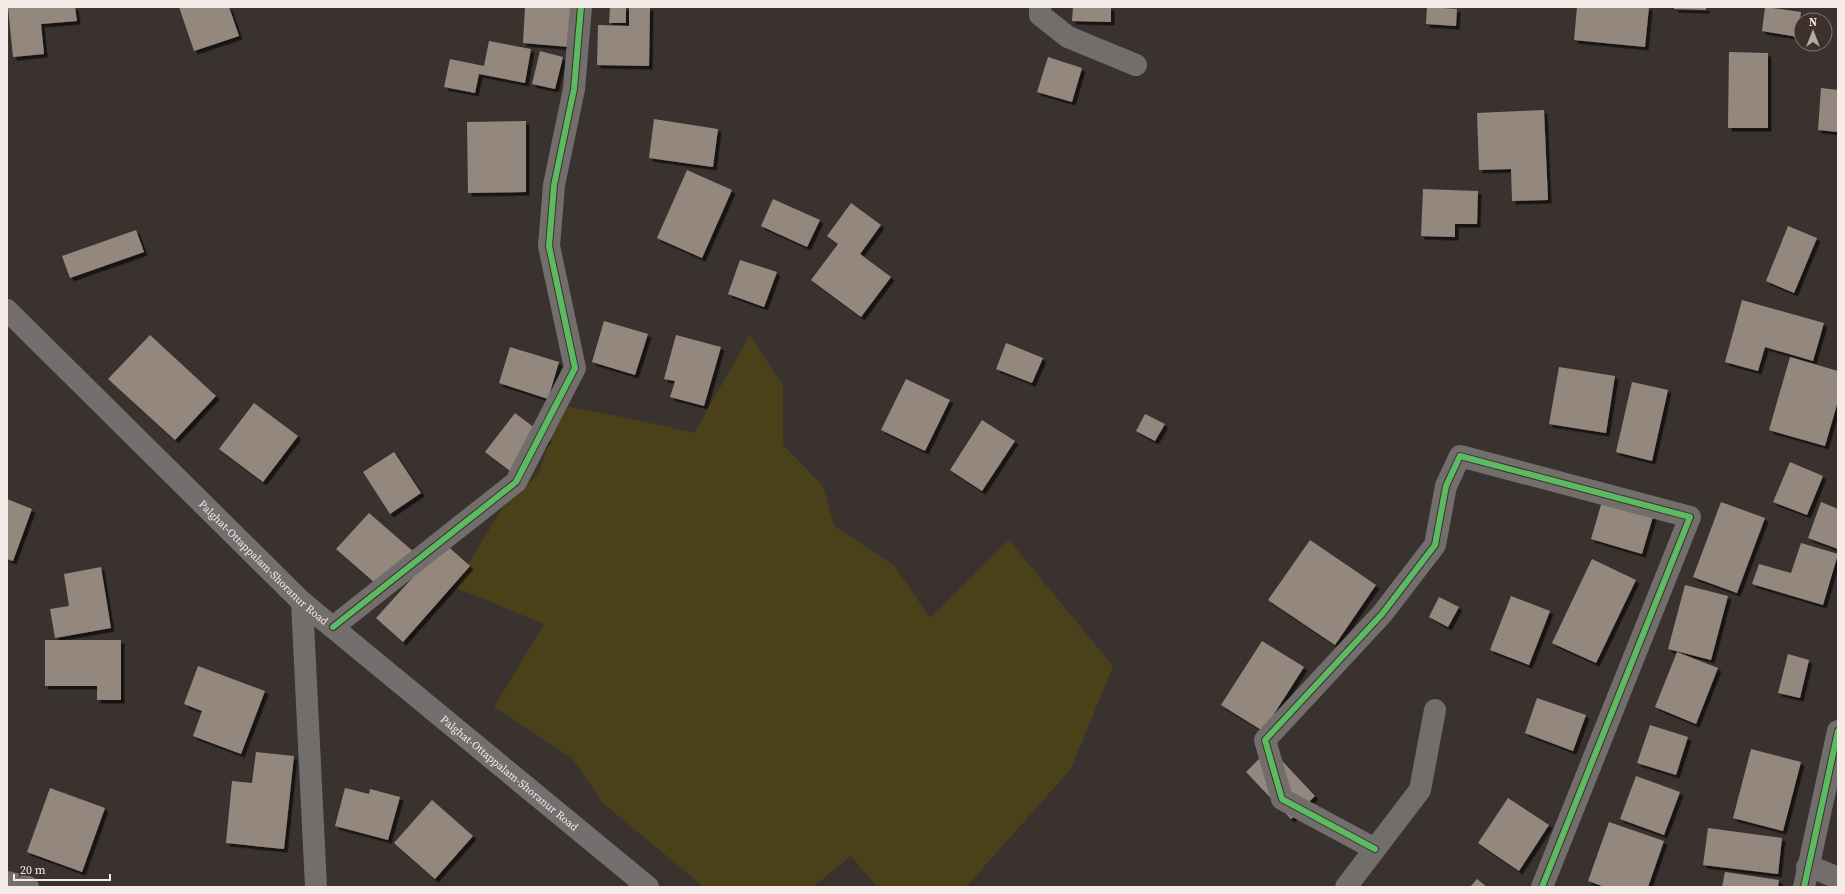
<svg xmlns="http://www.w3.org/2000/svg" width="1845" height="894" viewBox="0 0 1845 894" font-family="'Source Serif 4',serif">
  <defs>
    <filter id="shadow"><feDropShadow dx="3.5" dy="3.5" stdDeviation="0" flood-color="#0009"/></filter>
  </defs>
  <rect width="100%" height="100%" fill="#3a322f"/>
  <!-- green -->
  <path fill="#4a411b" d="M750,335L783,386V445L823,486L834,526L894,565L930,618L1009,540L1113,666L1071,769L966,887H877L851,856L813,887H704L603,803L572,758L494,707L544,624L454,587L502,509L539,473L561,405L637,420L694,433Z"/>
  <!-- building -->
  <path fill="#94887e" filter="url(#shadow)" d="M8,7H75L77,21L41,24L44,54L13,57Z
    M179,7H229L239,36L194,51Z
    M525,7H572L570,47L523,43Z
    M610,7H626V23H609Z
    M629,7H650L649,66L597,65L598,25L629,26Z
    M1073,7H1111V22L1072,21Z
    M1427,7L1457,9L1456,26L1426,24Z
    M1577,7H1649L1645,47L1574,40Z
    M1674,7H1706V10L1674,9Z
    M1765,7L1801,12L1798,37L1762,31Z
    M489,41L531,49L525,83L479,74L475,93L444,87L450,59L484,66Z
    M540,51L563,57L555,89L532,84Z
    M1729,52L1768,53V128H1728Z
    M1048,57L1082,68L1072,102L1037,92Z
    M1821,88L1838,90V132L1818,130Z
    M1544,110L1548,200L1512,201L1511,169L1479,170L1477,113Z
    M654,119L718,129L713,167L649,158Z
    M526,121V192L468,193L467,122Z
    M687,170L732,190L702,258L657,238Z
    M1423,189L1478,191L1477,224H1455V237L1421,236Z
    M773,199L820,220L807,247L761,226Z
    M851,203L881,225L860,254L891,277L861,317L811,280L838,244L827,236Z
    M1788,226L1817,238L1794,293L1766,281Z
    M136,230L144,252L70,278L62,256Z
    M740,260L777,272L764,307L728,294Z
    M1742,300L1824,323L1813,361L1765,347L1758,371L1725,362Z
    M604,321L648,334L635,375L592,362Z
    M150,335L216,396L175,440L108,379Z
    M676,335L721,347L704,406L670,397L675,381L664,379Z
    M1006,343L1043,358L1032,383L996,369Z
    M510,347L559,362L548,399L499,383Z
    M1790,357L1838,371V401L1825,446L1769,430Z
    M1559,367L1615,376L1606,433L1549,424Z
    M906,379L950,400L925,451L881,430Z
    M1632,382L1668,390L1652,461L1616,452Z
    M254,403L298,436L263,482L219,449Z
    M515,413L548,438L518,477L485,452Z
    M1145,414L1165,424L1155,441L1136,431Z
    M982,420L1015,441L982,491L950,470Z
    M394,452L421,493L390,514L363,472Z
    M1790,462L1823,476L1807,515L1773,502Z
    M1606,488L1657,503L1642,554L1591,539Z
    M7,499L32,509L13,561L7,559Z
    M1721,502L1765,518L1737,593L1693,577Z
    M1821,502L1838,509V549L1808,538Z
    M369,513L415,553L383,590L336,549Z
    M1310,540L1376,585L1335,645L1268,600Z
    M444,543L470,566L403,642L376,618Z
    M1801,543L1838,554L1823,605L1752,584L1759,564L1791,573Z
    M1592,559L1636,580L1596,663L1552,643Z
    M101,567L111,628L55,638L50,609L69,606L64,574Z
    M1685,585L1728,596L1711,660L1668,649Z
    M1511,596L1550,611L1529,665L1490,650Z
    M1439,597L1459,607L1448,627L1429,617Z
    M45,640H121V700H97V686H45Z
    M1262,641L1304,667L1263,731L1221,705Z
    M1677,652L1718,668L1696,724L1655,707Z
    M1788,654L1809,660L1800,698L1778,693Z
    M198,666L265,691L241,754L193,736L202,711L184,704Z
    M1537,698L1586,715L1573,751L1525,733Z
    M1650,725L1688,737L1676,775L1637,763Z
    M1270,748L1315,796L1291,819L1246,772Z
    M1751,749L1801,762L1783,831L1733,818Z
    M256,752L294,756L284,849L226,843L232,781L252,783Z
    M1636,776L1680,792L1664,835L1620,819Z
    M50,788L105,808L82,872L27,852Z
    M345,788L369,794L370,789L400,797L388,840L335,826Z
    M1508,798L1549,825L1519,871L1478,843Z
    M432,800L473,836L435,879L394,843Z
    M1609,822L1664,841L1648,887H1605L1588,881Z
    M1708,828L1782,838L1778,874L1703,865Z
    M1725,872L1779,880L1778,887H1722Z
    M1477,879L1487,887H1470Z"/>
  <g fill="none" stroke-linecap="round" stroke-linejoin="round">
    <!-- street -->
    <path stroke="#716e6c" stroke-width="22" d="M1040,7V15L1068,37L1136,65
      M302,602L316,887
      M333,627L516,482L575,368L549,246L554,185L574,89L581,7
      M1375,849L1282,799L1265,740L1382,614L1435,545L1446,486L1460,456L1690,517L1542,887
      M1807,867L1814,868L1838,878
      M7,882L28,887
      M1346,887L1420,790L1435,710
      M1804,887L1838,731"/>
    <!-- secondary -->
    <path stroke="#756e6f" stroke-width="22" id="s1" d="M7,310L302,602L648,887"/>
    <defs>
      <path id="cycleway" d="M333,627L516,482L575,368L549,246L554,185L574,89L581,7
        M1375,849L1282,799L1265,740L1382,614L1435,545L1446,486L1460,456L1690,517L1542,887
        M1804,887L1838,731"/>
    </defs>
    <!-- cycleway casing -->
    <use href="#cycleway" stroke="#3e302b" stroke-width="8"/>
    <!-- cycleway -->
    <use href="#cycleway" stroke="#5cba63" stroke-width="6"/>
  </g>
  <g text-anchor="middle" stroke-width="4" stroke-linejoin="round" paint-order="stroke">
    <!-- street labels -->
    <g font-size="11" fill="#f5ebe8" stroke="#3e302b">
      <text dy="4" stroke="none"><textPath href="#s1" startOffset="360">Palghat-Ottappalam-Shoranur Road</textPath></text>
      <text dy="4" stroke="none"><textPath href="#s1" startOffset="684">Palghat-Ottappalam-Shoranur Road</textPath></text>
    </g>
  </g>
  <!-- border -->
  <rect width="1845" height="894" fill="none" stroke="#f5ebe8" stroke-width="16"/>
  <!-- north arrow -->
  <g transform="translate(1813 32)"><circle r="19" fill="#3e302b" stroke="#877b77"/>
  <path d="M0-3L7 15L0 10L-7 15Z" fill="#b4aaa7"/>
  <text y="-6" font-size="11" font-weight="bold" text-anchor="middle" fill="#f5ebe8">N</text>
  </g>
  <!-- scale -->
  <path d="M14 874v6h96v-6" fill="none" stroke="#f5ebe8" stroke-width="2"/>
  <text x="20" y="874" font-size="12" fill="#f5ebe8" stroke="#3e302b" stroke-width="3" paint-order="stroke">20 m</text>
</svg>
